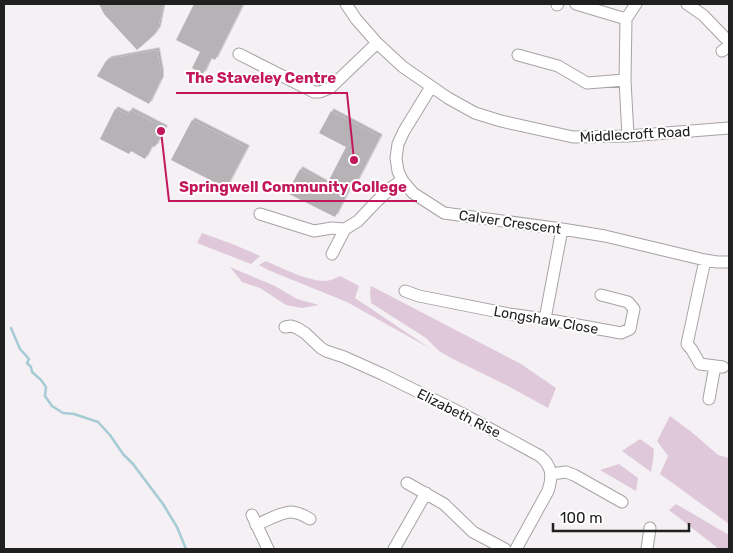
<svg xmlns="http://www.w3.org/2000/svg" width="733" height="553" viewBox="0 0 733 553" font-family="Rubik,sans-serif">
  <defs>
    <filter id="shadow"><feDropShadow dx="2.5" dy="-2.5" stdDeviation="0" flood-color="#0004"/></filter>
  </defs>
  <rect width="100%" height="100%" fill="#f5f0f4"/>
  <!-- green -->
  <path fill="#dec8d9" d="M202,233L235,245L260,256L251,264L197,243Z
    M266,261C282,268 307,281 325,281C330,281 336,278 340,276L359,286L355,298L431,349L347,302L268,270L259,265Z
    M230,267L275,286L297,299L319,305L302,308L286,305L260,288L242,282Z
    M371,286L521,364L556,388L548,408L508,386L451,358L439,351L426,338L371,303L370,292Z
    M670,416L694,434L718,455L729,458V524L660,474L668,456L657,441Z
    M640,439L650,446L654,449L653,460L651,472L622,451Z
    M619,464L638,478L636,491L600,470Z
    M676,504L729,535V549H719L669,510Z"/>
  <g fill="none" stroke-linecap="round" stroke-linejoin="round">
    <!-- stream -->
    <path stroke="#a5ccd4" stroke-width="2.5" d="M11,328L20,349L29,359L27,363L31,367L32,372L41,380L46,387L45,396L52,406L63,413L74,414L98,422L110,435L123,454L133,464L163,504L177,527L186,549"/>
  </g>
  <!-- building -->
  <path fill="#b6b2b5" filter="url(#shadow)" d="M99,4H163L158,29L154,35L137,50L104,14Z
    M194,4H243L215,60L211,58L203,74L192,68L200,52L176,40Z
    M157,50L161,73V79L149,104L97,76L106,61L109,59Z
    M115,109L128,115L130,110L165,128L155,147L152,146L145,159L131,151L129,154L100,139Z
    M331,111L380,137L355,185L352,184L335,217L287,193L300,169L327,184L346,147L319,133Z
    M192,120L247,148L226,188L171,160Z"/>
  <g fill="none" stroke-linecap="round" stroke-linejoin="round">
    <defs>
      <path id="minor" d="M346,4L356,19L377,43L403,67L448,98L475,113L501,121L573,137L628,136L729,128
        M576,4L626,19
        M687,4L703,15L729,42
        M557,5L558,4
        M722,51L729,46
        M239,54L314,92H320L330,88L377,43
        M518,55L558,66L587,83L625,80
        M431,87L404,131L398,144L396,158L398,171L402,180L413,193L444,213L562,229L605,236L705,260L717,262H729
        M628,136L625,80L626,19L636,4
        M260,214L314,231L332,228L345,229
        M332,254L345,229L358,221L376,202L392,187L402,180
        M705,260L687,344L692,350L700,364L723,367
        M405,291L419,296L509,314L545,319L621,333L630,329L634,309L628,302L601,295
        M545,319L562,229
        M285,327L291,326L297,328L305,333L321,348L326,351L344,357L382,374L461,413L540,456C552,466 553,476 548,491L516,549
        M709,399L715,366
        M551,474L566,472L574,475L622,502
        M407,483L444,504L473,532L505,549
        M252,515L268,549
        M256,525C266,521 281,512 291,512C298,512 305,516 310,519
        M394,549L426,493
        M647,549L650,528"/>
    </defs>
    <!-- minor casing -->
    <use href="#minor" stroke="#a6a2a5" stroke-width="13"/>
    <!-- minor -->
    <use href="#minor" stroke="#fff" stroke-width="11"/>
  </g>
  <g text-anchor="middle" stroke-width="4" stroke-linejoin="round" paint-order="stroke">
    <!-- street labels -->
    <g font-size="14" fill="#212021" stroke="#fff">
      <text transform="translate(635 134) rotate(-3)" y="5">Middlecroft Road</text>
      <text transform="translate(510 222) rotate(8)" y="5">Calver Crescent</text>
      <text transform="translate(546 320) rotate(10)" y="5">Longshaw Close</text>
      <text transform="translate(459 413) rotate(27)" y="5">Elizabeth Rise</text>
    </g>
  </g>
  <!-- callouts -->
  <path fill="none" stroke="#c2185b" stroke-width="2" d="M354 160L347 93H176M161 131L169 201H417"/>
  <g fill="#c2185b" stroke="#fff" stroke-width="2">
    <circle cx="354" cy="160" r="5"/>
    <circle cx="161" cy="131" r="5"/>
  </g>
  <g font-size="15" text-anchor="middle" font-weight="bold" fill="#c2185b" stroke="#fff" stroke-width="4" stroke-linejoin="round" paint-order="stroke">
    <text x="261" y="83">The Staveley Centre</text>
    <text x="293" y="192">Springwell Community College</text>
  </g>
  <!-- border -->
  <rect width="733" height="553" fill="none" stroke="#212021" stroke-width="10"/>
  <!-- scale -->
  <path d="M553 523v8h136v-8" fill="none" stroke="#212021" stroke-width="2.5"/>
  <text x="560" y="523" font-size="15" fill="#212021" stroke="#ffffff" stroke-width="4" paint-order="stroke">100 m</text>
</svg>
